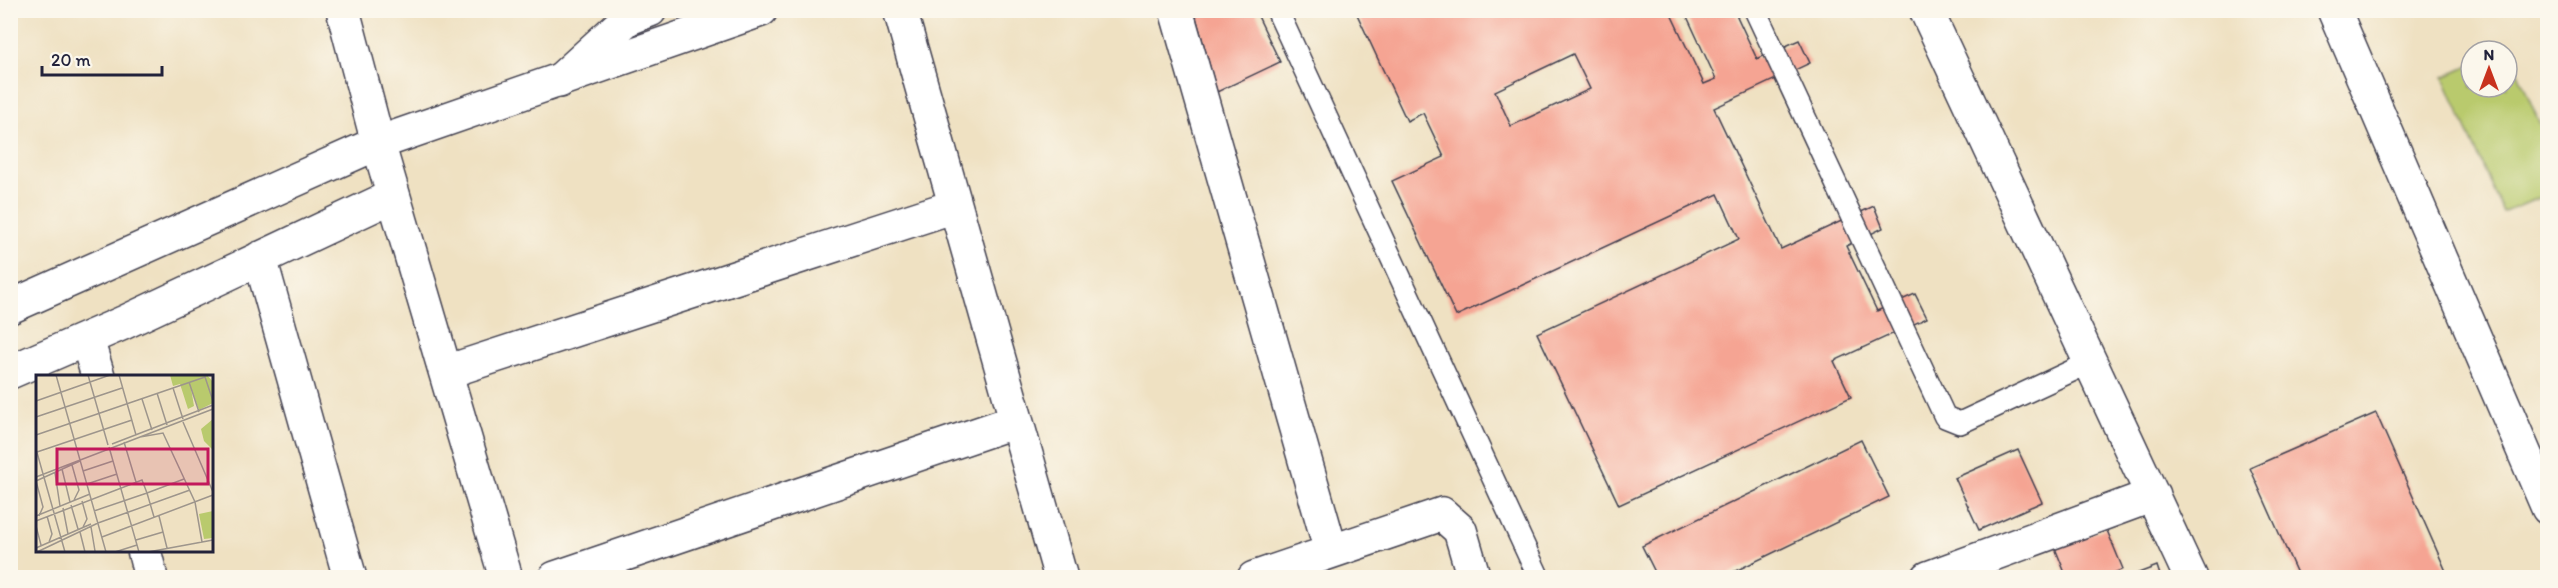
<svg xmlns="http://www.w3.org/2000/svg" width="2558" height="588" viewBox="0 0 2558 588" font-family="Itim,sans-serif">
  <rect width="100%" height="100%" fill="#fbf7ec"/>
  <filter id="ink" filterUnits="userSpaceOnUse"><feTurbulence type="fractalNoise" baseFrequency=".0167" numOctaves="2"/><feDisplacementMap in="SourceGraphic" scale="12" xChannelSelector="R" yChannelSelector="G"/><feConvolveMatrix kernelMatrix="1 2 1 2 8 2 1 2 1" color-interpolation-filters="sRGB"/></filter>
  <filter id="wash" filterUnits="userSpaceOnUse"><feTurbulence type="fractalNoise" baseFrequency=".008" numOctaves="4" result="noise"/><feDisplacementMap in="SourceGraphic" scale="24" xChannelSelector="R" yChannelSelector="G"/><feGaussianBlur stdDeviation="1.35" result="paint"/><feColorMatrix in="noise" values="0 0 0 0 0 0 0 0 0 0 0 0 0 0 0 0 0 1.4 0 .05"/><feComposite in="paint" operator="in"/></filter>
  <g filter="url(#wash)">
    <rect width="100%" height="100%" fill="#efe1c2"/>
    <!-- green -->
    <path fill="#b9ca6d" stroke="#6e7654" stroke-width="1.5" d="M2508,49L2547,141L2548,194L2503,213L2444,77L2471,65V87H2507V51H2504Z"/>
    <g id="blocks">
      <!-- building -->
      <path fill="#f5a493" fill-rule="evenodd" d="M1194,10H1255L1280,62L1217,92Z
        M1355,10H1669L1704,84L1716,79L1684,10H1734L1757,59L1799,40L1810,63L1714,108L1781,249L1874,206L1883,228L1846,246L1877,311L1915,294L1927,318L1834,361L1851,397L1619,505L1537,333L1739,239L1718,194L1456,316L1392,181L1444,157L1423,113L1407,121ZM1573,54L1590,89L1511,126L1495,91Z
        M2376,413L2449,578H2299L2250,468Z
        M1861,440L1889,497L1721,578H1658L1642,546Z
        M2018,450L2042,502L1979,530L1955,478Z
        M2106,528L2123,569L2103,578H2067L2055,548Z
        M2157,566L2161,578H2128V577Z"/>
    </g>
  </g>
  <g filter="url(#ink)">
    <use href="#blocks" fill-opacity="0" stroke="#413f4f" stroke-width="1.5"/>
    <g fill="none" stroke-linecap="round" stroke-linejoin="round">
      <defs>
        <path id="lane" d="M1277,10L1539,578
          M1755,10L1945,417L1960,423L2091,362"/>
        <path id="street" d="M343,10L378,143
          M900,10L1061,578
          M1176,10L1331,551
          M1926,10L2191,578
          M2334,10L2548,508
          M559,81L627,19L650,10
          M260,258L350,578
          M87,339L98,376
          M10,372L123,323L393,196
          M446,372L955,206
          M144,550L151,578
          M555,578L1016,421
          M1254,578L1442,514L1460,530L1474,578
          M1928,578L2153,495"/>
        <path id="secondary" d="M378,143L506,578
          M10,307L378,143L761,10"/>
      </defs>
      <!-- lane casing -->
      <use href="#lane" stroke="#413f4f" stroke-width="24"/>
      <!-- street casing -->
      <use href="#street" stroke="#413f4f" stroke-width="36"/>
      <!-- secondary casing -->
      <use href="#secondary" stroke="#413f4f" stroke-width="36"/>
      <!-- lane -->
      <use href="#lane" stroke="#fff" stroke-width="21"/>
      <!-- street -->
      <use href="#street" stroke="#fff" stroke-width="33"/>
      <!-- secondary -->
      <use href="#secondary" stroke="#fff" stroke-width="33"/>
    </g>
  </g>
  <!-- overview -->
  <g transform="translate(36 375)">
    <rect width="177" height="177" fill="#efe1c2"/>
    <path d="M134,0H171L177,7V28L163,35L155,13L158,31L152,34L144,9L137,11ZM177,44V75L168,66L165,54ZM177,136V163L168,164L163,139Z" fill="#b9ca6d"/>
    <path fill="none" stroke="#9d958c" stroke-width="1.5" d="M20,0L70,177M52,0L72,70M83,0L100,60M153,7L163,37M137,13L169,2L177,26M121,18L131,50M106,24L116,55M0,26L74,0M0,42L86,13M147,47L177,117M0,60L137,13L147,44M104,62L127,58L159,127L166,167M88,67L100,107M76,69L177,30M73,72L103,177M0,74L29,177M1,77L96,45M36,90L43,115L38,125M26,94L34,127M47,96L77,86M19,98L24,131M0,102L177,34M0,106L44,86M0,106L7,132L3,141M51,109L81,99M46,126L51,144L47,152M35,130L42,154M27,133L32,159M58,136L111,118L118,142M0,141L54,119M11,141L16,159L13,167M123,141L131,173M0,146L106,105L111,118L148,104M0,151L5,170M55,152L59,176M44,157L49,177M66,162L177,120M100,165L127,157M0,173L55,149M1,177L62,148L154,115M79,177L101,170M112,177L177,165"/>
    <path fill="#c2185b" fill-opacity="0.15" stroke="#c2185b" stroke-width="3" d="M21,74H172V109H21Z"/>
    <rect width="177" height="177" fill="none" stroke="#22223b" stroke-width="3"/>
  </g>
  <!-- margin -->
  <rect width="2558" height="588" fill="none" stroke="#fbf7ec" stroke-width="36"/>
  <!-- north arrow -->
  <g transform="translate(2489 69)"><circle r="28" fill="#fbf7ec" stroke="#a4a2a5" stroke-width="1.5"/>
  <path d="M0-4.5L10 22L0 15L-10 22Z" fill="#c8321e"/>
  <text y="-9" font-size="16" font-weight="bold" text-anchor="middle" fill="#22223b">N</text>
  </g>
  <!-- scale -->
  <path d="M42 66v9h120v-9" fill="none" stroke="#22223b" stroke-width="3"/>
  <text x="51" y="66" font-size="18" fill="#22223b" stroke="#fbf7ec" stroke-width="4.5" paint-order="stroke">20 m</text>
</svg>
